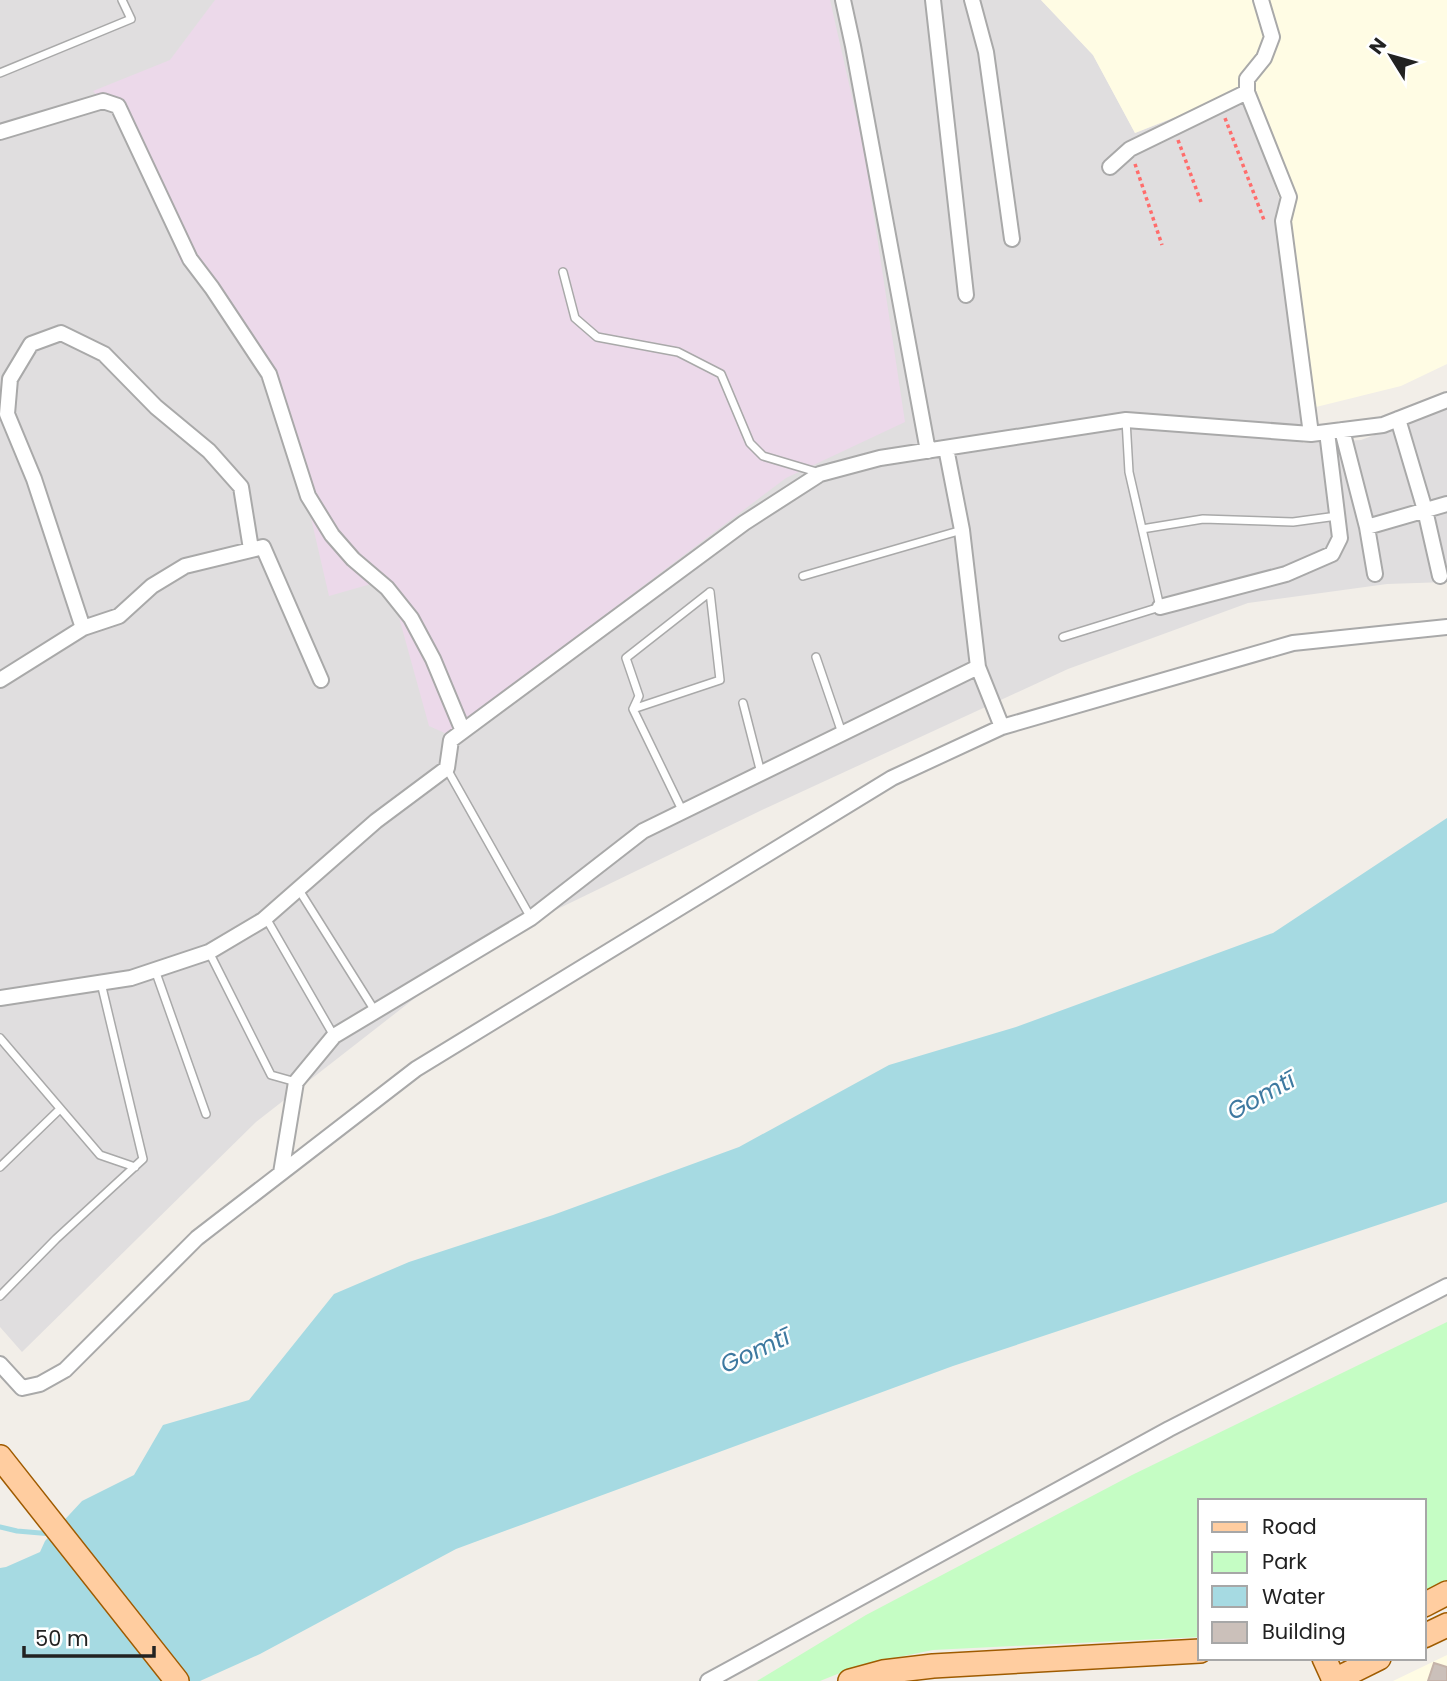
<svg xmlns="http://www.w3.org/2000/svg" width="1447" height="1681" viewBox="0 0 1447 1681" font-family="Poppins,sans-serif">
  <rect width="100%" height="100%" fill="#f2eee8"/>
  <!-- residential -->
  <path fill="#e0dedf" d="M0,0H1041L1093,55L1135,133L1241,91L1279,198L1303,443L1361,440L1447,408V582L1387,584L1248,603L1068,669L762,810L483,945L256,1122L22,1352L0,1327Z"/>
  <!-- industrial -->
  <path fill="#ecd9ea" d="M215,0H830L864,150L905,422L786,478L447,734L429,726L392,592L385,580L329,596L299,466L262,375L242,337L180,261L133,133L93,91L170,60Z"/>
  <!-- education -->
  <path fill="#fffce4" d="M1041,0H1447V364L1401,386L1316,407L1290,221L1297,195L1256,90L1241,91L1135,133L1093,55Z
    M1447,1655V1681H1393Z"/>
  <!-- park -->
  <path fill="#c5fdc4" d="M1447,1322V1584L1424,1597V1501H1200V1637L933,1650L860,1665L820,1681H757L866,1615L1132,1475Z"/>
  <!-- water -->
  <path fill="#a6dae2" d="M1447,818V1202L953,1366L456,1549L260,1654L200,1681H0V1568L6,1567L40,1552L45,1541L82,1501L134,1475L163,1425L249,1400L334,1294L409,1262L553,1215L739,1147L889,1065L1016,1027L1273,933Z"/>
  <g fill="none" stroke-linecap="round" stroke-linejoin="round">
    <!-- stream -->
    <path stroke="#a6dae2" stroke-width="5" d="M0,1527L17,1531L52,1534"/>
  </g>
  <!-- building -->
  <path fill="#cbc0ba" stroke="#c5b3a9" stroke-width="2" d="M1434,1663L1447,1667V1681H1428Z"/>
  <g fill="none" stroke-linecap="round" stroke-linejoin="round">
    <defs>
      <path id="service" d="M0,73L131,19L122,0
        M563,272L575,318L597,337L678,352L721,374L750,443L763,456L820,473
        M1142,529L1203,519L1293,522L1337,516
        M803,576L962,530
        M1063,637L1160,607L1129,472L1126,420
        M816,657L842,733
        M743,703L761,773
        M633,709L720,680L710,592
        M447,769L531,918
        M683,812L633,709L639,696L626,658L710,592
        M299,890L375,1011
        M266,918L334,1036
        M209,952L271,1075L296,1082
        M155,970L206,1114
        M0,1038L100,1155L135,1167
        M0,1167L60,1109
        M0,1296L56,1239L143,1159L101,983"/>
      <path id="minor" d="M843,0L853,46L928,451
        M933,0L966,295
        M972,0L986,52L1012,239
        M1247,92V79L1264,58L1272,37L1261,0
        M0,132L103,101L118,106L190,259L212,288L269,374L308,496L332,535L353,559L387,588L411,618L433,659L463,731
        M1110,167L1130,149L1247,92L1289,197L1283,221L1311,434
        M1398,419L1425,510L1440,576
        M1342,430L1367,527L1375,574
        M1367,527L1447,504
        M1160,607L1286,574L1332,554L1340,538L1327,432
        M83,628L34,479L7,414L10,379L31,344L61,333L104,354L156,407L209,451L241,487L251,549
        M0,680L83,628L119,616L152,586L185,566L263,547L321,680
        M1002,727L1293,643L1447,627
        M0,998L131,978L209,952L263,920L376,821L447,768L451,740L744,523L820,474L880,458L1126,420L1311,434L1383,425L1447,400
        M281,1173L296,1082L334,1036L531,918L643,831L978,667L962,530L946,448
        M0,1364L22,1388L40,1384L65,1370L197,1238L416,1069L892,778L1002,727L978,667
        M708,1681L1169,1429L1447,1286"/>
      <path id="primary" d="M0,1457L177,1681
        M1424,1605L1447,1593
        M1424,1636L1447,1625
        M1324,1658L1334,1680
        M850,1681L883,1672L933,1666L1200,1651
        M1333,1681L1379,1658"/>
    </defs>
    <!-- service casing -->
    <use href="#service" stroke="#a9a9a9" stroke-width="10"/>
    <!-- minor casing -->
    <use href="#minor" stroke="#a9a9a9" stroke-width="18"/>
    <!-- primary casing -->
    <use href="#primary" stroke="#9f5b00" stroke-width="26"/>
    <!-- path -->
    <path stroke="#ff6d6c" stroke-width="3.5" stroke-dasharray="3.5 3.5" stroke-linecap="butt" d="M1225,118L1264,220
      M1178,140L1201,202
      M1135,164L1162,245"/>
    <!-- service -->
    <use href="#service" stroke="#fff" stroke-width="7"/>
    <!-- minor -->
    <use href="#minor" stroke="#fff" stroke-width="14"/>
    <!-- primary -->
    <use href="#primary" stroke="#ffcda0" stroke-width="23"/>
  </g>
  <g text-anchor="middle" stroke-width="5" stroke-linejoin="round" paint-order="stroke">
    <!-- water labels -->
    <g font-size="24" font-style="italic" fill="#3e79a0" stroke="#fff">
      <text transform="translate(1261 1096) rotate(-29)" y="8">Gomtī</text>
      <text transform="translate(755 1351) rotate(-25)" y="8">Gomtī</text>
    </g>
  </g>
  <!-- legend -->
  <rect x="1198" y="1499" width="228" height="161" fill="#ffffff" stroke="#a7a7a7" stroke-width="2"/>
  <rect x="1212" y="1522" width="35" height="10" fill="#ffcda0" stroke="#a7a7a7" stroke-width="2"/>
  <text x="1262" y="1534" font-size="21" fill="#222222">Road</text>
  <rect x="1212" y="1552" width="35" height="21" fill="#c5fdc4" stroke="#a7a7a7" stroke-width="2"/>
  <text x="1262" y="1569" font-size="21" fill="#222222">Park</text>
  <rect x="1212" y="1586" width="35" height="21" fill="#a6dae2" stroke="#a7a7a7" stroke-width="2"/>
  <text x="1262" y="1604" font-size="21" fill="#222222">Water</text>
  <rect x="1212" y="1622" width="35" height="21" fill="#cbc0ba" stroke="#a7a7a7" stroke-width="2"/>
  <text x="1262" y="1639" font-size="21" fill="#222222">Building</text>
  <!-- north arrow -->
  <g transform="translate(1391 56) rotate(307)" stroke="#ffffff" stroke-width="5" paint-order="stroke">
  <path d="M0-5L12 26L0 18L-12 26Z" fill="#222222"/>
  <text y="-10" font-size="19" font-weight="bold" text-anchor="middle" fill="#222222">N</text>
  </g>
  <!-- scale -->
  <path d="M24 1646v10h130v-10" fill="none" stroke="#222222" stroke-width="3.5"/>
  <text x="35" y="1646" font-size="21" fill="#222222" stroke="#ffffff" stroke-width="5" paint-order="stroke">50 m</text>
</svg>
